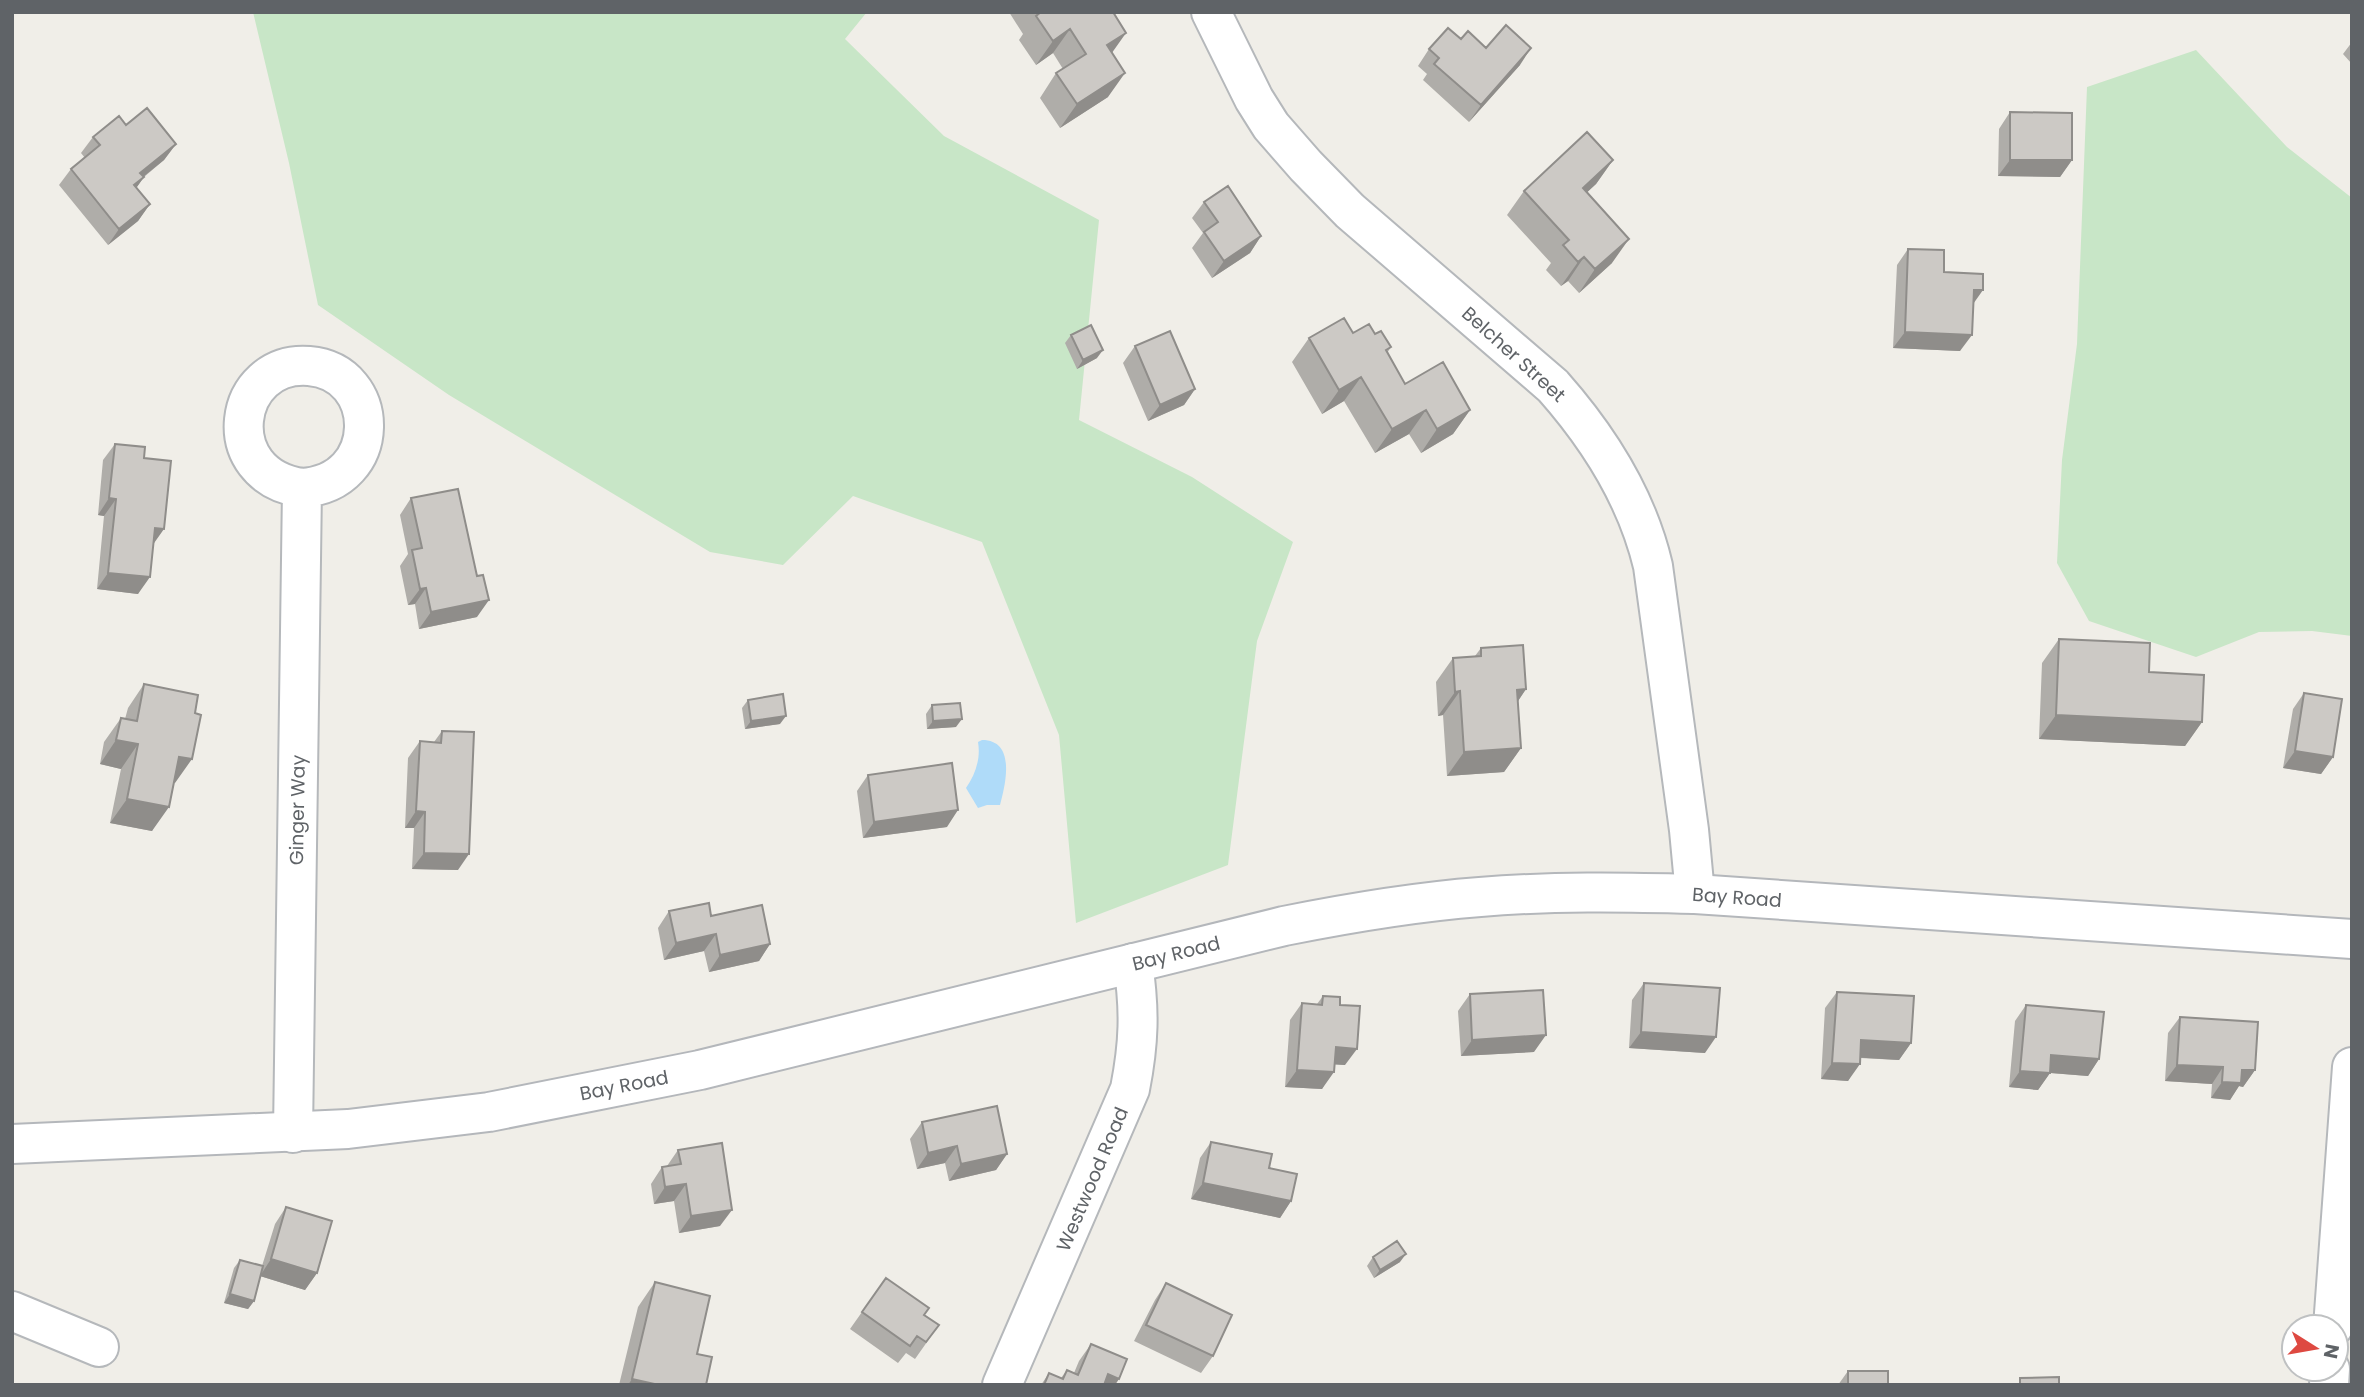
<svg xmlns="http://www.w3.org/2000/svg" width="2364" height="1397" viewBox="0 0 2364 1397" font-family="Poppins,sans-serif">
  <rect width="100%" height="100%" fill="#f0eee8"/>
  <!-- green -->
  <path fill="#c8e6c7" d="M253,12H867L845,39L944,136L1099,220L1079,420L1192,477L1293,542L1257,641L1228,865L1076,923L1059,735L982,542L853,496L783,565L710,552L449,395L318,305L289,163Z
    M2196,50L2287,147L2352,198V636L2312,631L2259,632L2196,657L2089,621L2057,563L2062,460L2077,344L2087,87Z"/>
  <!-- water -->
  <path fill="#afdbf9" d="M982,740C1017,740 1005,786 1000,805H987L978,808L966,788C975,775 981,759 978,742Z"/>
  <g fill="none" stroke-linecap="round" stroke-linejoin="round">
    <defs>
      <path id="street" d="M1211,12L1254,99L1271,126L1306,166L1350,211L1553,386C1599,438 1637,498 1653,566L1689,830L1695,894
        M293,1133L302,488C384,483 383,372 309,366C232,360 215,475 302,488
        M12,1311L99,1347
        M2333,1327L2352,1067
        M1002,1385L1130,1089C1139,1043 1140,1011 1133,963
        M2329,1385L2330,1369"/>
      <path id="secondary" d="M12,1144L348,1129L489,1112L700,1070L1284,926C1349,913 1415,902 1480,897C1552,891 1623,892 1695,894L2352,939"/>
    </defs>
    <!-- street casing -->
    <use href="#street" stroke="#b5b8bb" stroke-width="42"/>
    <!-- secondary casing -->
    <use href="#secondary" stroke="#b4b7bb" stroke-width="42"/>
    <!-- street -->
    <use href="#street" stroke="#fff" stroke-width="38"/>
    <!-- secondary -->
    <use href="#secondary" stroke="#fff" stroke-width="38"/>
  </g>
  <!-- wall -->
  <path fill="#afada9" d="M1009,12H1113L1112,53L1108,97L1060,128L1040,98L1056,73L1063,69L1053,53L1036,65L1019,40L1023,34Z
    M1461,39L1486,48L1520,65L1469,122L1423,80L1427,74L1418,66L1429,49Z
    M2352,42V64L2343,54Z
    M2010,112L2072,160L2060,177L1998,176L1999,129Z
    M126,125L176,144L164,160L144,177L136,188L150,204L138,221L108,245L59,185L71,169L85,158L81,153L93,137Z
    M1613,160L1596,184L1587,192L1612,263L1579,293L1568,281L1561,286L1546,270L1551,263L1507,215L1524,191Z
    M1204,202L1261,236L1250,253L1212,278L1192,248L1203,233L1192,218Z
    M1908,249L1944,272L1973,304L1960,351L1893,348L1897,265Z
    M1353,333L1375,334L1391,347L1387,353L1405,384L1470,410L1453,434L1421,453L1409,434L1375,453L1344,401L1322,414L1292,362L1309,338Z
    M1071,335L1097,358L1077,369L1065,343Z
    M1135,346L1195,389L1184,405L1148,421L1123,363Z
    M115,444L144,458L153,544L138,594L97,589L104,516L98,515L103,460Z
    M411,498L477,617L419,629L415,604L408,605L400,566L408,554L400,515Z
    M2059,639L2149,672L2202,722L2185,746L2039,739L2042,663Z
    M1481,648L1526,689L1518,701L1521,748L1504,772L1447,776L1443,715L1438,716L1436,682L1453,658L1475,656Z
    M144,684L175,783H173L152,831L110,823L121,769L100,764L104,742L121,718L125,719L128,708Z
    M2304,693L2333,757L2321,774L2283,768L2293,709Z
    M748,700L780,724L745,729L742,708Z
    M932,705L956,727L927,729L926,714Z
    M442,731L458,870L412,869L414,828H405L408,758L420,741L434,742Z
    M868,775L947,827L863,838L857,791Z
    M669,911L711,916L770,944L759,961L709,972L704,951L664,960L658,928Z
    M1644,983L1705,1053L1629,1048L1632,1000Z
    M1837,992L1911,1043L1899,1060L1860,1058L1848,1081L1821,1079L1825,1008Z
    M1470,994L1534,1052L1461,1056L1458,1011Z
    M1323,996L1340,1005L1345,1065L1335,1064L1322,1089L1285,1087L1290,1020L1302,1003L1317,1004Z
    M2026,1005L2099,1059L2088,1076L2050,1073L2038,1090L2009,1087L2015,1021Z
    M2180,1017L2255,1070L2243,1087L2239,1086L2230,1100L2211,1098L2212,1084L2165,1081L2168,1033Z
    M922,1122L1007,1154L996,1170L949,1181L945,1163L917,1169L910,1139Z
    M1211,1142L1269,1168L1291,1201L1280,1218L1191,1199L1200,1158Z
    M678,1150L720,1226L679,1233L674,1201L654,1204L651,1184L662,1167L667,1166Z
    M286,1207L317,1273L305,1290L260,1276L254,1301L248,1309L224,1303L234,1268L240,1260L262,1266L275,1224Z
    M1373,1257L1400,1262L1374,1278L1367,1266Z
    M886,1278L925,1315L939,1325L915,1359L906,1353L898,1363L850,1329Z
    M655,1282L697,1354L706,1385H619L638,1307Z
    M1166,1283L1213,1356L1201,1373L1134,1341L1155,1300Z
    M1091,1344L1115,1385H1041L1049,1373L1061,1378L1067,1370L1074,1373L1079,1361Z
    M1848,1371L1888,1385H1838Z"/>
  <!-- shaded-wall -->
  <path fill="#8f8d8a" d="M1070,29L1053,53L1036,65L1053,41Z
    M1126,33L1109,57L1107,45Z
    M1531,48L1520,65L1469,122L1481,105Z
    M1125,73L1108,97L1060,128L1077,104Z
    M176,144L164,160L138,181L144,177L132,194L122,201L140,173Z
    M1613,160L1596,184L1566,212L1583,188Z
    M2010,160H2072L2060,177L1998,176Z
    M150,204L138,221L108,245L119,229Z
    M1261,236L1250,253L1212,278L1224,261Z
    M1629,239L1612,263L1579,293L1595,269Z
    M1584,257L1568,281L1561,286L1578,262Z
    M1974,290H1983L1971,307Z
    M1905,332L1972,335L1960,351L1893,348Z
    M1103,350L1097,358L1077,369L1083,360Z
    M1361,377L1344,401L1322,414L1339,390Z
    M1195,389L1184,405L1148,421L1160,405Z
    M1426,410L1409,434L1375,453L1392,429Z
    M1470,410L1453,434L1421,453L1437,429Z
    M109,498L116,499L104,516L98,515Z
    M155,528L164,529L152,546Z
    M108,573L150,577L138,594L97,589Z
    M426,588L415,604L408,605L420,589Z
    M489,600L477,617L419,629L431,612Z
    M1526,689L1510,713L1517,690Z
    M1460,691L1443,715L1438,716L1455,692Z
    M2056,715L2202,722L2185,746L2039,739Z
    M786,716L780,724L745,729L751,721Z
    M962,719L956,727L927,729L933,721Z
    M116,740L138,744L121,769L100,764Z
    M1521,748L1504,772L1447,776L1464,752Z
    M2295,751L2333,757L2321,774L2283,768Z
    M179,757L192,759L175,783L162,781Z
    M127,799L169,807L152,831L110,823Z
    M958,810L947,827L863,838L874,822Z
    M416,811L425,812L414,828H405Z
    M424,853L469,854L458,870L412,869Z
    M716,934L704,951L664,960L676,943Z
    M770,944L759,961L709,972L720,955Z
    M1641,1032L1716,1037L1705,1053L1629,1048Z
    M1546,1035L1534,1052L1461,1056L1472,1040Z
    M1861,1040L1911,1043L1899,1060L1850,1057Z
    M1336,1047L1357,1049L1345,1065L1324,1064Z
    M2051,1055L2099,1059L2088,1076L2039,1072Z
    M1832,1063L1860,1064L1848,1081L1821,1079Z
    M2177,1065L2223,1067L2212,1084L2165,1081Z
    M1297,1070L1334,1072L1322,1089L1285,1087Z
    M2242,1070H2255L2243,1087L2239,1086L2230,1100L2211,1098L2222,1082Z
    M2020,1071L2050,1073L2038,1090L2009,1087Z
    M957,1146L945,1163L917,1169L928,1153Z
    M1007,1154L996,1170L949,1181L961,1164Z
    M1203,1183L1291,1201L1280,1218L1191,1199Z
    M686,1184L674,1201L654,1204L665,1187Z
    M732,1210L720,1226L679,1233L691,1216Z
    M1406,1254L1400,1262L1374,1278L1380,1270Z
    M271,1259L317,1273L305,1290L260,1276Z
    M230,1294L254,1301L248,1309L224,1303Z
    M1108,1374L1119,1379L1115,1385H1100Z
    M632,1379L659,1385H628Z"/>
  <!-- building -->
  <path fill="#ccc9c5" stroke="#8f8d8a" stroke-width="2" d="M1041,12H1113L1126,33L1107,45L1125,73L1077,104L1056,73L1086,54L1070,29L1053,41L1036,16Z
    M1506,25L1531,48L1481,105L1434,64L1439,58L1429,49L1448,28L1461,39L1468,31L1486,48Z
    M147,108L176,144L140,173L144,177L134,185L150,204L119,229L71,169L100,145L93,137L119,116L126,125Z
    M2010,112L2072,113V160H2010Z
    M1587,132L1613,160L1583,188L1629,239L1595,269L1584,257L1578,262L1563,245L1569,240L1524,191Z
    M1228,186L1261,236L1224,261L1204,232L1218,222L1204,202Z
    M1908,249L1944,250V272L1983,274V290H1974L1972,335L1905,332Z
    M1344,318L1353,333L1369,324L1375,334L1381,331L1391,347L1386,350L1405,384L1443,362L1470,410L1437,429L1426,410L1392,429L1361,377L1339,390L1309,338Z
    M1091,325L1103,350L1083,360L1071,335Z
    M1170,331L1195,389L1160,405L1135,346Z
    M115,444L145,447L144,458L171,461L164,529L155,528L150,577L108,573L116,499L109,498Z
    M458,489L477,576L483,575L489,600L431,612L426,588L420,589L412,550L422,548L411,498Z
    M2059,639L2150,643L2149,672L2204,675L2202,722L2056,715Z
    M1523,645L1526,689L1517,690L1521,748L1464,752L1460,691L1455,692L1453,658L1481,656V648Z
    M144,684L198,695L195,713L201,715L192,759L179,757L169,807L127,799L138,744L116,740L121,718L137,721Z
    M2304,693L2342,699L2333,757L2295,751Z
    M783,694L786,716L751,721L748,700Z
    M960,703L962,719L933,721L932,705Z
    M442,731L474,732L469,854L424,853L425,812L416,811L420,741L441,743Z
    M952,763L958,810L874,822L868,775Z
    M709,903L711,916L762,905L770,944L720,955L716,934L676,943L669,911Z
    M1644,983L1720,988L1716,1037L1641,1032Z
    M1543,990L1546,1035L1472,1040L1470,994Z
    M1837,992L1914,996L1911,1043L1861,1040L1860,1064L1832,1063Z
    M1323,996L1340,997V1005L1360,1006L1357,1049L1336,1047L1334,1072L1297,1070L1302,1003L1322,1005Z
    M2026,1005L2104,1012L2099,1059L2051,1055L2050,1073L2020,1071Z
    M2180,1017L2258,1022L2255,1070H2242L2241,1083L2222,1082L2223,1067L2177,1065Z
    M997,1106L1007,1154L961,1164L957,1146L928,1153L922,1122Z
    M1211,1142L1272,1154L1269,1168L1297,1174L1291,1201L1203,1183Z
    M722,1143L732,1210L691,1216L686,1184L665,1187L662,1167L681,1164L678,1150Z
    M286,1207L332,1221L317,1273L271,1259Z
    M1397,1241L1406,1254L1380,1270L1373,1257Z
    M240,1260L263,1266L254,1301L230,1294Z
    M886,1278L929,1308L924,1315L939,1325L926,1342L917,1336L910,1346L862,1312Z
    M655,1282L710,1296L697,1354L712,1357L706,1385H659L632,1379Z
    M1166,1283L1232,1315L1213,1356L1146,1325Z
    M1091,1344L1127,1359L1119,1379L1108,1374L1104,1385H1044L1049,1373L1063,1379L1067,1370L1078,1375Z
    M1848,1371H1888V1385H1848Z
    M2059,1377V1385H2020V1378Z"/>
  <g text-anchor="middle" stroke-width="5" stroke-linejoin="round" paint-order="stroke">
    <!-- street labels -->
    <g font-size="19" fill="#5f6367" stroke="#fff">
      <text transform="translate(1514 354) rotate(42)" y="7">Belcher Street</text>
      <text transform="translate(297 810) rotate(-89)" y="7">Ginger Way</text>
      <text transform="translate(1737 897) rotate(4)" y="7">Bay Road</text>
      <text transform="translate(1176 953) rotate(-14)" y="7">Bay Road</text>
      <text transform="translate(624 1085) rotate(-11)" y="7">Bay Road</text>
      <text transform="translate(1092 1179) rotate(-67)" y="7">Westwood Road</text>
    </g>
  </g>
  <!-- border -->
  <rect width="2364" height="1397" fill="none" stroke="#5f6367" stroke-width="28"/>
  <!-- north arrow -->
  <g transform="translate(2315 1348) rotate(101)"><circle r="33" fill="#ffffff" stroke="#bfc1c2" stroke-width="2"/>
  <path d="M0-5L12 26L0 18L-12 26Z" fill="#de4941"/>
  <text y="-10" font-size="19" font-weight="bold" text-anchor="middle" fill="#5f6367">N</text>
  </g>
</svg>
